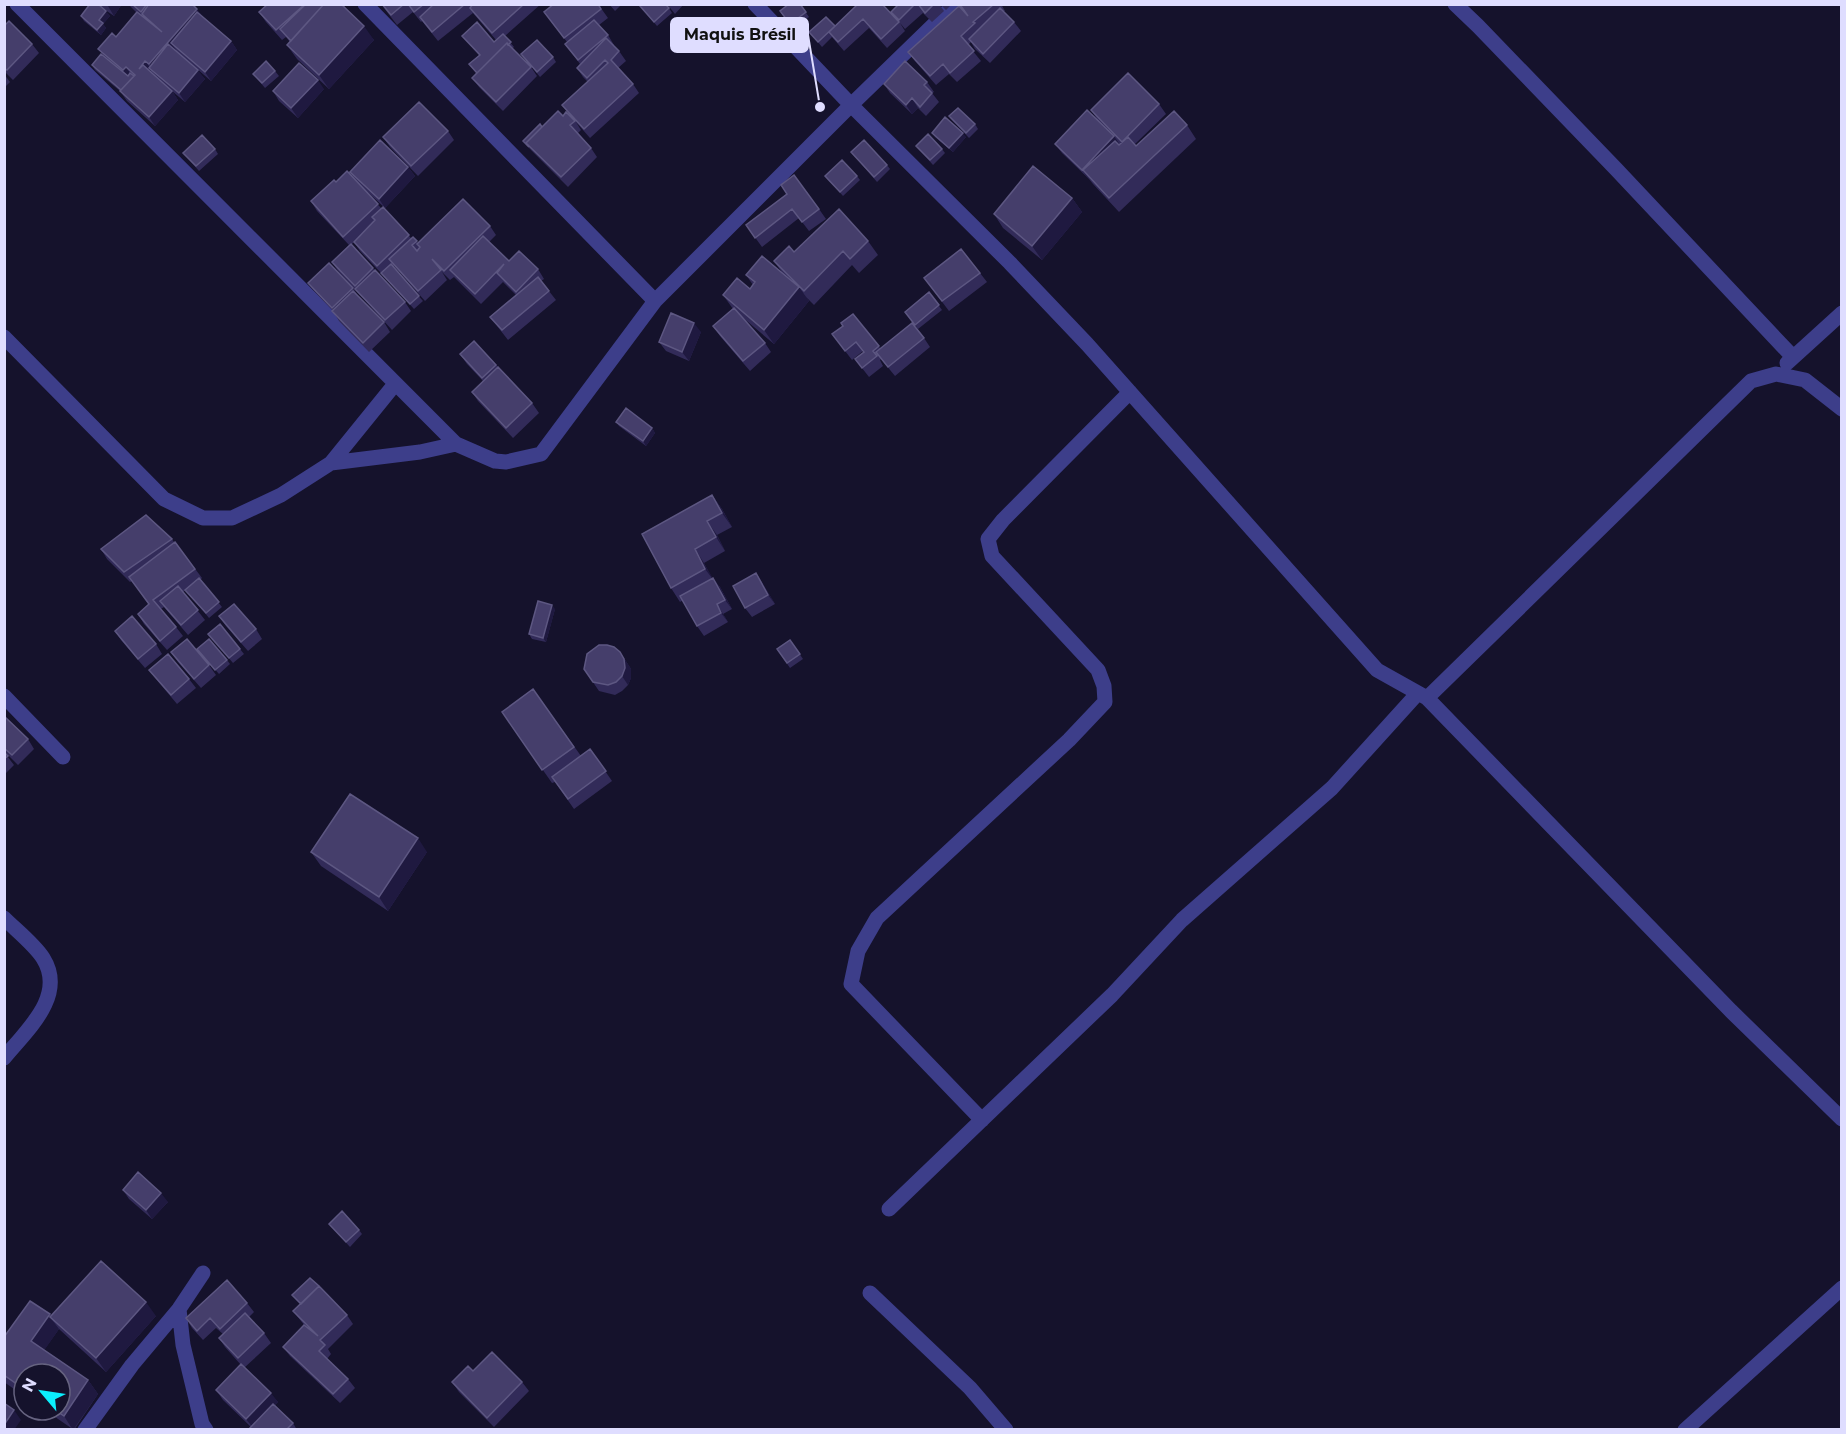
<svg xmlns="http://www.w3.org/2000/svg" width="1846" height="1434" viewBox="0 0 1846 1434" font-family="Montserrat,sans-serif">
  <rect width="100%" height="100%" fill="#15122c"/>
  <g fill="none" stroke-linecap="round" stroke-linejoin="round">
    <!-- minor -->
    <path stroke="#3d3e8a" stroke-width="15" d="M17,4L456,444L495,461L506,462L541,454L655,301L851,105L955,4
      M365,4L655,301
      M755,4L851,105L1010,263L1087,344L1377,670L1427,698L1731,1011L1842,1119
      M1455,4L1478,26L1616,169L1793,357
      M4,337L164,499L203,518H232L281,495L331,463L395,384
      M1787,363L1842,313
      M331,463L420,452L456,444
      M4,696L63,757
      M1427,698L1751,381L1776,374L1805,380L1842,409
      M4,918C16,930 35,945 43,958C67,996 26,1031 4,1058
      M982,1120L851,984L858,951L877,918L1069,740L1105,702L1104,686L1098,670L992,556L988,539L1003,520L1130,392
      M889,1209L1112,995L1182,920L1332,788L1418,693
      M870,1293L970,1388L1006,1430
      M179,1309L183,1345L202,1424L206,1430
      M85,1430L132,1365L179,1309L203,1273
      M1685,1430L1842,1288"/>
  </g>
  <!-- wall -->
  <path fill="#322b59" d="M99,4H122L114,16L101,7L110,16L103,24L106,28L101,35L84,21L81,16Z
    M128,4H192L203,17L231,41L237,50L211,81L189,62L205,79L185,102L166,86L172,91L178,100L155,126L127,101L120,91L95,70L92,65L103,55L98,49L116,37L136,12Z
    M268,4H343L345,7H344L374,40L329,89L297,59L287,45L290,42L286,37L282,40L266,22L259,12Z
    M381,4H541L505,36L514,47L512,49L531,67L537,76L503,111L479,87L472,78L476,73L469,64L479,55L462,36L494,42L496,40L473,13L438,41L422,21L421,22L413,12L397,25Z
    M598,4L608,18L599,25L608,35L614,45H613L619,51L626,61L618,68L633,84L639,93L590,138L576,122L581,130L578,133L591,148L597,157L568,187L527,146L523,141L542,127L563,116L569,114L562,105L588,82L583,77L577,68L580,64L565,44L567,42L544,12Z
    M609,4H622L615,11Z
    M667,4H684L675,14Z
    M800,4L809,17L794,29L780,11Z
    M858,4L897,20L891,12L898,4H939L944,11L932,22L923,13L905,29L900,23L905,31L887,48L869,28L844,51L832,37L822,47L809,32L835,26Z
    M940,4H952L946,10Z
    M963,4H1001L1005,11L1003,12L1014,22L1021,31L990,63L975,49L971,42L968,45L981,61L957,82L949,74L936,85L915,61L908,52L968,16Z
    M640,6L669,8L672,13L657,26Z
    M4,26L32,44L39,53L13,80L4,71Z
    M521,54L553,57L556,62L540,77Z
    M275,71L279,76L265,88L253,74Z
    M4,74L10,82L4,88Z
    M927,82L934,92L932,93L939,102L926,116L918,108L912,114L890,93L884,84Z
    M324,89L298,118L279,101L273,91Z
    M1159,104L1166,114L1135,144L1136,146L1187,125L1196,139L1119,212L1093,184L1089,179L1062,153L1055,144L1097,119L1091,110Z
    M949,116L975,124L978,129L969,138L953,121Z
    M448,131L454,140L418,176L390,147L383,137Z
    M932,133L966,137L953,152L935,137Z
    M916,146L942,149L945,153L933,165Z
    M215,149L218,154L199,171L183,153Z
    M851,152L887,165L890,169L877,182Z
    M408,167L415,176L385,208L363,188L381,208L411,238L413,237L418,243L490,226L496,235L489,242L509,261L538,269L544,279L541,281L556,300L508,340L490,317L516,295L503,282L481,304L454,277L450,280L442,272L447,280L425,301L394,266L393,267L423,301L414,309L381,273L360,251L354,242L351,245L405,302L411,311L392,330L338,271L332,262L349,245L317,211L311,201L353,177L350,172Z
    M825,176H857L860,180L843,196Z
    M787,194L819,209L826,219L809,231L799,218L762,247L746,225Z
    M1072,198L1082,212L1042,260L1003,228L994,214Z
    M868,241L878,255L859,273L852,265L814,305L806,297L809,301L774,344L742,317L765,343L771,352L750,371L720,336L713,326L733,309L723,295L750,289L753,285L746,275L783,274L774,261L794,252Z
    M980,273L987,282L949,311L924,278Z
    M308,283L353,288L358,296L384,322L390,332L369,352L339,321L333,311L315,292Z
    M929,292L942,310L918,329L905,312Z
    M853,314L880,348L924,338L930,347L895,376L881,359L880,360L883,366L869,377L855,359L864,352L863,351L852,360L832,334L843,326Z
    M701,332L689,361L666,351L659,342Z
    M474,341L532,403L539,413L513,438L478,401L472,392L483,381L467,364L460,354Z
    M616,422L652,428L655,433L646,446L619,426Z
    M712,495L722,509L732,527L717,535L725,551L704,563L712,578L720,587L732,609L723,614L728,622L704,636L697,626L683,600L680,602L671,588Z
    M172,539L174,542H175L202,578L200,580L222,607L209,618L186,590L183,592L205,620L188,635L164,607L161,609L176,627L183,636L167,650L144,624L138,614L149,605L132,581L130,582L107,559L101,549Z
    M756,573L775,604L752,617L745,608Z
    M555,609L546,642L532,639L529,634Z
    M219,616L256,629L262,639L248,651L226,626Z
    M115,631L156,644L162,654L145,668L121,640Z
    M208,634L240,649L244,654L233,663Z
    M790,640L803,659L790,668L777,649Z
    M197,649L227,660L230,664L219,674Z
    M171,652L209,665L216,675L201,688L178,662Z
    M620,652L631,669V678L628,685L622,691L615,695L599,691L584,669Z
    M149,670L189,679L196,688L177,704L156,679Z
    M533,689L581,756L590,749L612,781L574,809L555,782L552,783L502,712Z
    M4,716L28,739L34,749L18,765L4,751Z
    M4,752L14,765L4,775Z
    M311,852H427L388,911L321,866Z
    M123,1190L168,1202L152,1219L129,1199Z
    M329,1224L359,1230L362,1234L350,1247Z
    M292,1295L347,1315L353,1324L328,1349L331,1354L327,1359L348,1379L355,1388L340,1403L290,1356L283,1347L305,1326L293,1311L300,1304Z
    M247,1303L254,1312L249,1317L264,1333L271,1343L244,1368L278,1402L275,1405L293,1423L297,1430H248L251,1427L223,1400L216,1390L241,1365L225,1347L219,1338L223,1334L216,1328L203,1340L192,1328L186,1318Z
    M51,1316H156L106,1372L59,1329L44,1350L88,1380L98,1394L74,1430L45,1410H60L24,1374V1396L4,1382V1337Z
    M452,1382H522L529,1391L494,1427L459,1392Z"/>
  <!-- shaded-wall -->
  <path fill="#1f1940" d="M109,4H122L114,16L108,6Z
    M197,9L204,18L171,43L176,50L155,73L149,64Z
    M106,11L110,16L103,24L106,28L101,35L97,30L99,20Z
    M364,26L374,40L329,89L319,75Z
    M231,41L237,50L211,81L205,72Z
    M145,61L152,70L149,68L151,71L145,78L139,69Z
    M126,67L132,76L130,79L123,70Z
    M198,70L205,79L185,102L179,93Z
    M318,80L324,89L298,118L291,108Z
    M172,91L178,100L155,126L149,117Z
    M912,98L918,108L912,114L906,105Z
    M963,133L966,137L953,152L949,148Z
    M1114,136L1120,145L1083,170L1089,179L1082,170Z
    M408,167L415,176L385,208L379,199Z
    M1072,198L1082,212L1042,260L1032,246Z
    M799,287L809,301L774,344L764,330Z
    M694,323L701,332L689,361L682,352Z
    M652,428L655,433L646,446L643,441Z
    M712,495L722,509L732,527L722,513Z
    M707,521L717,535L725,551L716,537Z
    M695,549L704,563L715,582L705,569Z
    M756,573L762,582L775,604L768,595Z
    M713,578L720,587L732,609L725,600Z
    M717,604L723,614L728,622L721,613Z
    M552,605L555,609L546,642L543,638Z
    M620,652L631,669V678L628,685L622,676Z
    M418,838L427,852L388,911L379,897Z
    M161,1193L168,1202L152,1219L146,1210Z
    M146,1302L156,1316L106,1372L96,1358Z
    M50,1314L53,1320L50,1317L59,1329L41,1355L31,1341Z
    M88,1380L98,1394L73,1430L64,1416Z
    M271,1393L278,1402L253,1428L246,1419Z
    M14,1410L21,1420L14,1430H4V1425Z"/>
  <!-- building -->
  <path fill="#453e6b" stroke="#5d5782" stroke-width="1.5" d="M90,4H98L106,11L99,20L103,23L97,30L81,16Z
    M132,4H147L141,12Z
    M149,4H192L197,9L149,64L145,61L139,69L143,65L172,91L149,117L120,91L135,75L126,67L123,70L98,49L112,33L116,37L137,12L162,32L142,14Z
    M268,4H305L276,30L259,12Z
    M306,4H324L291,41L280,29Z
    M324,4H341L364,26L319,75L287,45Z
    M382,4H404L391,15Z
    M408,4H424L414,12Z
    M434,4H465L432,32L420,17Z
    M473,4H524L492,33L470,8Z
    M554,4H598L601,9L564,38L544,12Z
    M642,4H665L669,8L654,22L640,6Z
    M789,4H800L806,12L790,24L780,11Z
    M858,4H882L899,22L881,39L863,19L838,42L829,32Z
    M899,4H915L899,20L891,12Z
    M918,4H934L925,13Z
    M963,4H994L973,22L975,23L961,36L974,51L950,73L943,64L930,76L908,52L959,6L968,16L961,6Z
    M1000,8L1014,22L983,54L969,39Z
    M197,12L231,41L205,72L171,43Z
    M826,17L835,26L818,42L809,32Z
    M594,20L608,35L578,60L565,44Z
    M9,21L32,44L7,70L4,68V26Z
    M477,22L494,42L503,34L511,42L508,45L507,43L477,73L469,64L480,55L462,36Z
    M606,38L619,51L611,60L633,84L584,129L562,105L608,63L605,60L587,78L577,68Z
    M537,40L553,57L537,72L521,54Z
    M507,43L531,67L496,102L472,78Z
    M168,44L198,70L179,93L149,68Z
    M101,54L128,76L130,73L134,76L121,90L92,65Z
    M266,61L275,71L262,83L253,74Z
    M905,61L927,82L924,85L932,93L920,107L912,98L906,105L884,84Z
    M299,63L318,80L291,108L273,91Z
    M1128,73L1159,104L1122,142L1091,110Z
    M419,102L448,131L411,166L383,137Z
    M958,108L975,124L966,133L949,116Z
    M1087,110L1114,136L1082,170L1055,144Z
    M558,111L563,116L566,112L575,121L570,125L591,148L561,177L526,143Z
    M1174,111L1187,125L1109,198L1083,170L1115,141L1119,145L1128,137L1136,146Z
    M945,117L963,133L949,148L932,133Z
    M540,124L542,127L526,143L529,147L523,141Z
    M928,134L942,149L930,160L916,146Z
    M202,135L215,149L196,166L183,153Z
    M380,140L408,167L379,199L350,172Z
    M864,140L887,165L874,177L851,152Z
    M842,160L857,176L840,192L825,176Z
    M1033,166L1072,198L1032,246L994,214Z
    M347,171L378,204L343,237L311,201L334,180L336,182Z
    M794,175L819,209L802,222L792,209L755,238L746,225L787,194L781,185Z
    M463,199L490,226L444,271L432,259L441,270L418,291L389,259L413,237L417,241L412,245L417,251L420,247L417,244Z
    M383,207L409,235L377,266L354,242L375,220L372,217Z
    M839,209L868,241L850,259L843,251L804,291L774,261L789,246L794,252Z
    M483,236L509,261L519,251L538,269L516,292L497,273L504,264L475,294L450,270Z
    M351,244L373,268L355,286L332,262Z
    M961,249L980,273L942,301L924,278Z
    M762,256L799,287L764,330L723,295L737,278L750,289L755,282L746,275Z
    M329,263L353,288L332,308L308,283Z
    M391,264L419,296L410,304L381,273Z
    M375,270L405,302L385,320L355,289Z
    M538,277L549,291L502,330L490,317Z
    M353,291L384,322L363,343L332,311Z
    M929,292L939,305L915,325L905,312Z
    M734,308L765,343L743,361L713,326Z
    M671,313L694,323L682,352L659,342Z
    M853,314L879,346L873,351L877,356L862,368L855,359L864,352L856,342L845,351L832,334L843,326L841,323Z
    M912,323L924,338L888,367L876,352Z
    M474,341L496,365L482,378L460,354Z
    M498,367L532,403L506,428L472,392Z
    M626,408L652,428L643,441L616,422Z
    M712,495L722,513L707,521L716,537L695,549L705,569L671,588L642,534Z
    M146,515L172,539L124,572L101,549Z
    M175,542L195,569L153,600L176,627L160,641L138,614L149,604L129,577Z
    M756,573L768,595L745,608L733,586Z
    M199,578L219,602L206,613L185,590Z
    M713,578L725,600L717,604L721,613L697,626L680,596Z
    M178,586L198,610L181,625L160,601Z
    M538,601L552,605L543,638L529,634Z
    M234,604L256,629L241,642L219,616Z
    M132,616L156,644L138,659L115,631Z
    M220,624L240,649L229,658L208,634Z
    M187,639L209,665L194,679L171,652Z
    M209,639L227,660L215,670L197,649Z
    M790,640L800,654L787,663L777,649Z
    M599,645H607L614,647L620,652L624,659L625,668L622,676L616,682L608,685L593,682L584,669L587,654Z
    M168,654L189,679L171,695L149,670Z
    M533,689L574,747L542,770L502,712Z
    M4,716L28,739L12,755L4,748Z
    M590,749L606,771L568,799L552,777Z
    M4,752L8,756L4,759Z
    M350,794L418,838L379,897L311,852Z
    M138,1172L161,1193L146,1210L123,1190Z
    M342,1211L359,1230L346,1242L329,1224Z
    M101,1261L146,1302L96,1358L50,1317Z
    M310,1278L319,1286L301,1304L292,1295Z
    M227,1280L247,1303L220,1329L210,1318L197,1331L186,1318Z
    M319,1286L347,1315L320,1340L325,1345L319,1351L348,1379L333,1394L283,1347L304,1325L318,1336L293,1311Z
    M30,1301L50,1314L31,1341L88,1380L64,1416L55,1410H60V1374H24V1389L4,1375V1337Z
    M245,1313L264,1333L238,1358L219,1338Z
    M492,1352L522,1382L487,1418L452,1382L468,1366L473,1371Z
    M241,1364L271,1393L246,1419L216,1390Z
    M4,1403L14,1410L4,1425Z
    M273,1404L293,1423L286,1430H248Z"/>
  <!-- callouts -->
  <path fill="none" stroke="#dfddff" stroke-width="2" d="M820 107L808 35"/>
  <circle fill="#dfddff" stroke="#15122c" stroke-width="2" cx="820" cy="107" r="6"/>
  <rect fill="#dfddff" stroke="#dfddff" stroke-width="2" x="671" y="18" width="137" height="34" rx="6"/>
  <g font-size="16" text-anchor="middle" font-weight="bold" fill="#111">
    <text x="740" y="40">Maquis Brésil</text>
  </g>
  <!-- border -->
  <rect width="1846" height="1434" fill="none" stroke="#dfddff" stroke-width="12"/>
  <!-- north arrow -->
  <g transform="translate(42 1392) rotate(299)"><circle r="28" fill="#15122c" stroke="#666380" stroke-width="1.5"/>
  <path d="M0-4.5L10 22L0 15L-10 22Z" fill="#0beffd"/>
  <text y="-9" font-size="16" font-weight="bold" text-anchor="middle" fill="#dfddff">N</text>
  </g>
</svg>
